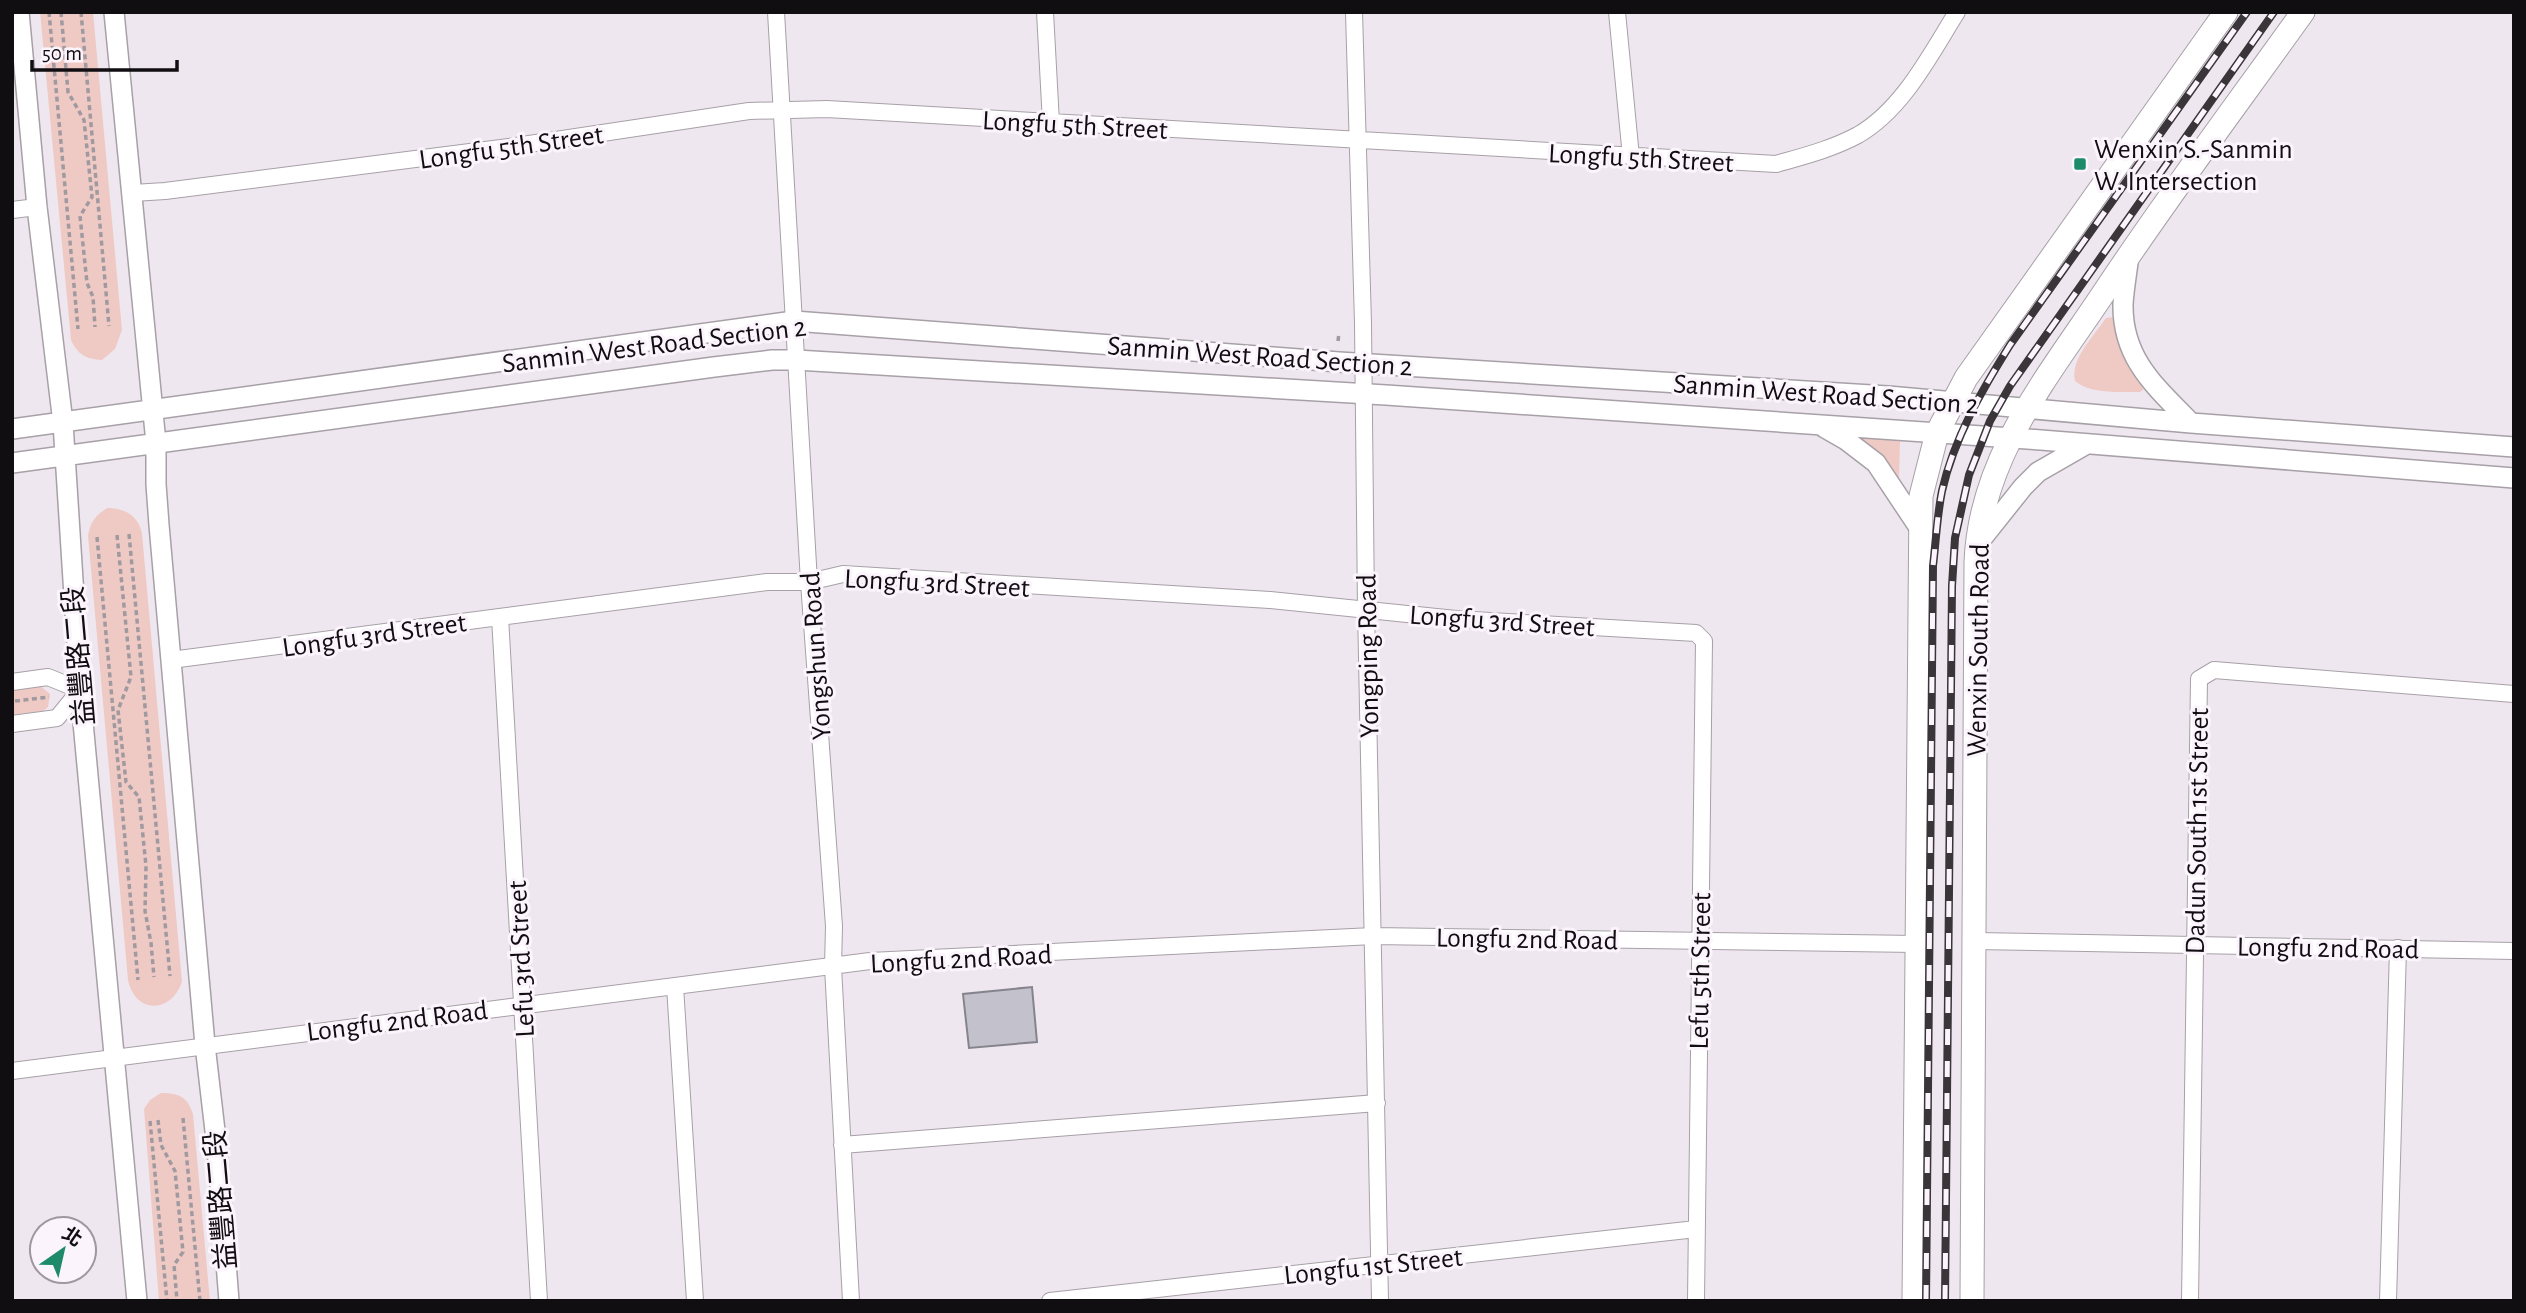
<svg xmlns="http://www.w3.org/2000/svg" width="2526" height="1313" viewBox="0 0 2526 1313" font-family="'Alegreya Sans','Noto Sans TC',sans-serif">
  <rect width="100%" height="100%" fill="#efe7ef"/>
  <!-- green -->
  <path fill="#efcac5" d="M40,12H93L122,330L115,349L102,360C86,359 78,355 71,340Z
    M2115,317L2121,351L2143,384V390L2140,392C2121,392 2090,394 2075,381C2070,359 2094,336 2106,318Z
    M1860,438H1895L1900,441L1899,479Z
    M107,508C124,508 138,515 142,533L182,982C171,1014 135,1014 128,980L88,536C90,522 96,515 107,508Z
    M39,685L50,694L48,707L43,711L12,715V689Z
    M161,1093C179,1093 188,1097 193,1114L210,1301H159L144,1109L150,1100Z"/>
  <!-- building -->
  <path fill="#c3c1cb" stroke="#85848d" stroke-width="2" d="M1032,987L1037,1042L969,1048L963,994Z"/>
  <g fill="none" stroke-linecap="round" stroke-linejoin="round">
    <defs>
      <path id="minor" d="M776,12L809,582L834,926L833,967L851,1301
        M1045,12L1051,123
        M1354,12L1363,323L1366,608L1380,1301
        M1617,12L1631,157
        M133,193L165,191L509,147L749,111L827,109L1776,164C1804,156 1832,149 1858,135C1903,109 1930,55 1957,12
        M12,210L37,207
        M500,617L539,1301
        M171,660L767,582H809L843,574L1270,600L1456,619L1696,633L1704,641L1696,1301
        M12,682L48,677L80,690L57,718L12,724
        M1975,941L2514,951
        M675,986L695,1301
        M12,1071L870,961L1373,936L1916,944
        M842,1145L1377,1103
        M1050,1301L1696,1229
        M2190,1301L2199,679L2214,670L2514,694
        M2388,1301L2398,948"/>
      <path id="tertiary" d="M19,12L37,207L63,423L80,690L137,1301
        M114,12L156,443V484L159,525L205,1045L217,1148L229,1301
        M2129,255C2127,272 2124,288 2123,304C2122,359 2156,387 2191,423
        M1825,428L1846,440L1876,463L1920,529
        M12,429L794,321L1339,362L1888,396L2191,423L2514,447
        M12,463L714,367L772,360H796L1386,395L2041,440L2514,478
        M1976,546L2023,487L2038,472L2085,445"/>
      <path id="secondary" d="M1914,1301L1921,496L1937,433L1966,378L2226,12
        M1972,1301L1976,562C1980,459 2046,379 2101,297C2165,200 2235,107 2303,12"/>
    </defs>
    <!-- minor casing -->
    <use href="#minor" stroke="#a7a0a7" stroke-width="18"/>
    <!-- tertiary casing -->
    <use href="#tertiary" stroke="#a7a0a7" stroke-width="22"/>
    <!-- secondary casing -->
    <use href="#secondary" stroke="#a7a0a7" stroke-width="25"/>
    <!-- path -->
    <path stroke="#a09aa0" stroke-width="3.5" stroke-dasharray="5 3.5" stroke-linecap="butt" d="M49,12L78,329
      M61,12L68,92L84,120L92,197L80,216L87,283L93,297L95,327
      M81,12L109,326
      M1338,341L1339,333
      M129,534L170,976
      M117,535L131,677L118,710L126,782L139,797L146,866L145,911L151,943L154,977
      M97,537L138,980
      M15,701L49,697
      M183,1118L200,1301
      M158,1120L161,1145L175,1171L183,1252L174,1265L177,1301
      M150,1121L167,1301"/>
    <!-- minor -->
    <use href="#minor" stroke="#fff" stroke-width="16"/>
    <!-- tertiary -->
    <use href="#tertiary" stroke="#fff" stroke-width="19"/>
    <!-- secondary -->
    <use href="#secondary" stroke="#fff" stroke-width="23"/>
    <defs>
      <path id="rail" d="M1926,1301L1933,566C1936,541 1937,516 1942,491C1954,438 1982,390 2010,345L2247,12
        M1945,1301L1952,586L1955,538L1969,475L1990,421L2010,386L2274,12"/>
    </defs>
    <!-- rail casing -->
    <use href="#rail" stroke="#393539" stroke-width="8"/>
    <!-- rail -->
    <use href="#rail" stroke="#fcf4fc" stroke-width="5" stroke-dasharray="16" stroke-linecap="butt"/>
  </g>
  <!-- markers -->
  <rect fill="#1d8b6a" stroke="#fcf4fc" stroke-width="2.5" x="2073" y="157" width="14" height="14" rx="3.5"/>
  <g text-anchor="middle" stroke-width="6" stroke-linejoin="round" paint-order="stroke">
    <!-- street labels -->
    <g font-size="28" fill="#110e11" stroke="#fcf4fc">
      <text transform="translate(1075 124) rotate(3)" y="10">Longfu 5th Street</text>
      <text transform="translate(511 146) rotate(-8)" y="10">Longfu 5th Street</text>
      <text transform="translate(1641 157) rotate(3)" y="10">Longfu 5th Street</text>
      <text transform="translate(654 344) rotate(-7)" y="10">Sanmin West Road Section 2</text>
      <text transform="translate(1260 355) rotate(4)" y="10">Sanmin West Road Section 2</text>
      <text transform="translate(1826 393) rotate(4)" y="10">Sanmin West Road Section 2</text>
      <text transform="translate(937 582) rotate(3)" y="10">Longfu 3rd Street</text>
      <text transform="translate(1502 620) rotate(4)" y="10">Longfu 3rd Street</text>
      <text transform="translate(374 634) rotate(-8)" y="10">Longfu 3rd Street</text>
      <text transform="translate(1977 650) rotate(-89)" y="10">Wenxin South Road</text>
      <text transform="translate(78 656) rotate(-95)" y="10">益豐路二段</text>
      <text transform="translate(815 656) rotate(-94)" y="10">Yongshun Road</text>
      <text transform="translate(1367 656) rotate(-91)" y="10">Yongping Road</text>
      <text transform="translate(2196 831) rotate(-89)" y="10">Dadun South 1st Street</text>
      <text transform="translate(1527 938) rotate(1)" y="10">Longfu 2nd Road</text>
      <text transform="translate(2328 947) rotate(1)" y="10">Longfu 2nd Road</text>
      <text transform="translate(961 958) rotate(-3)" y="10">Longfu 2nd Road</text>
      <text transform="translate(520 959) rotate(-93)" y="10">Lefu 3rd Street</text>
      <text transform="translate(1699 971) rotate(-89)" y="10">Lefu 5th Street</text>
      <text transform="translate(397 1020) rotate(-7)" y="10">Longfu 2nd Road</text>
      <text transform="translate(220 1200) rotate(-95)" y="10">益豐路二段</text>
      <text transform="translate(1373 1265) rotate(-6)" y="10">Longfu 1st Street</text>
    </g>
    <!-- poi labels -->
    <g font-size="28" fill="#110e11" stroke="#fcf4fc" text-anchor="start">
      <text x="2094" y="158">Wenxin S.-Sanmin<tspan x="2094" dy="32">W. Intersection</tspan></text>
    </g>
  </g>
  <!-- border -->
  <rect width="2526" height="1313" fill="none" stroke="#110e11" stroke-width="28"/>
  <!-- north arrow -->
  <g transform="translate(63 1250) rotate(34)"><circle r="33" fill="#fcf4fc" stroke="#9e989e" stroke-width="2"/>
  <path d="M0-5L12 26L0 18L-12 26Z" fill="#1d8b6a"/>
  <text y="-10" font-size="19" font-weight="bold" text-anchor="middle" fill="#110e11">北</text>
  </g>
  <!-- scale -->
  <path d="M32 60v10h145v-10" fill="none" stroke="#110e11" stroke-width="3.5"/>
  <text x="42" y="60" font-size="21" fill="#110e11" stroke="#fcf4fc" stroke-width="5" paint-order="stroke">50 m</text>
</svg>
